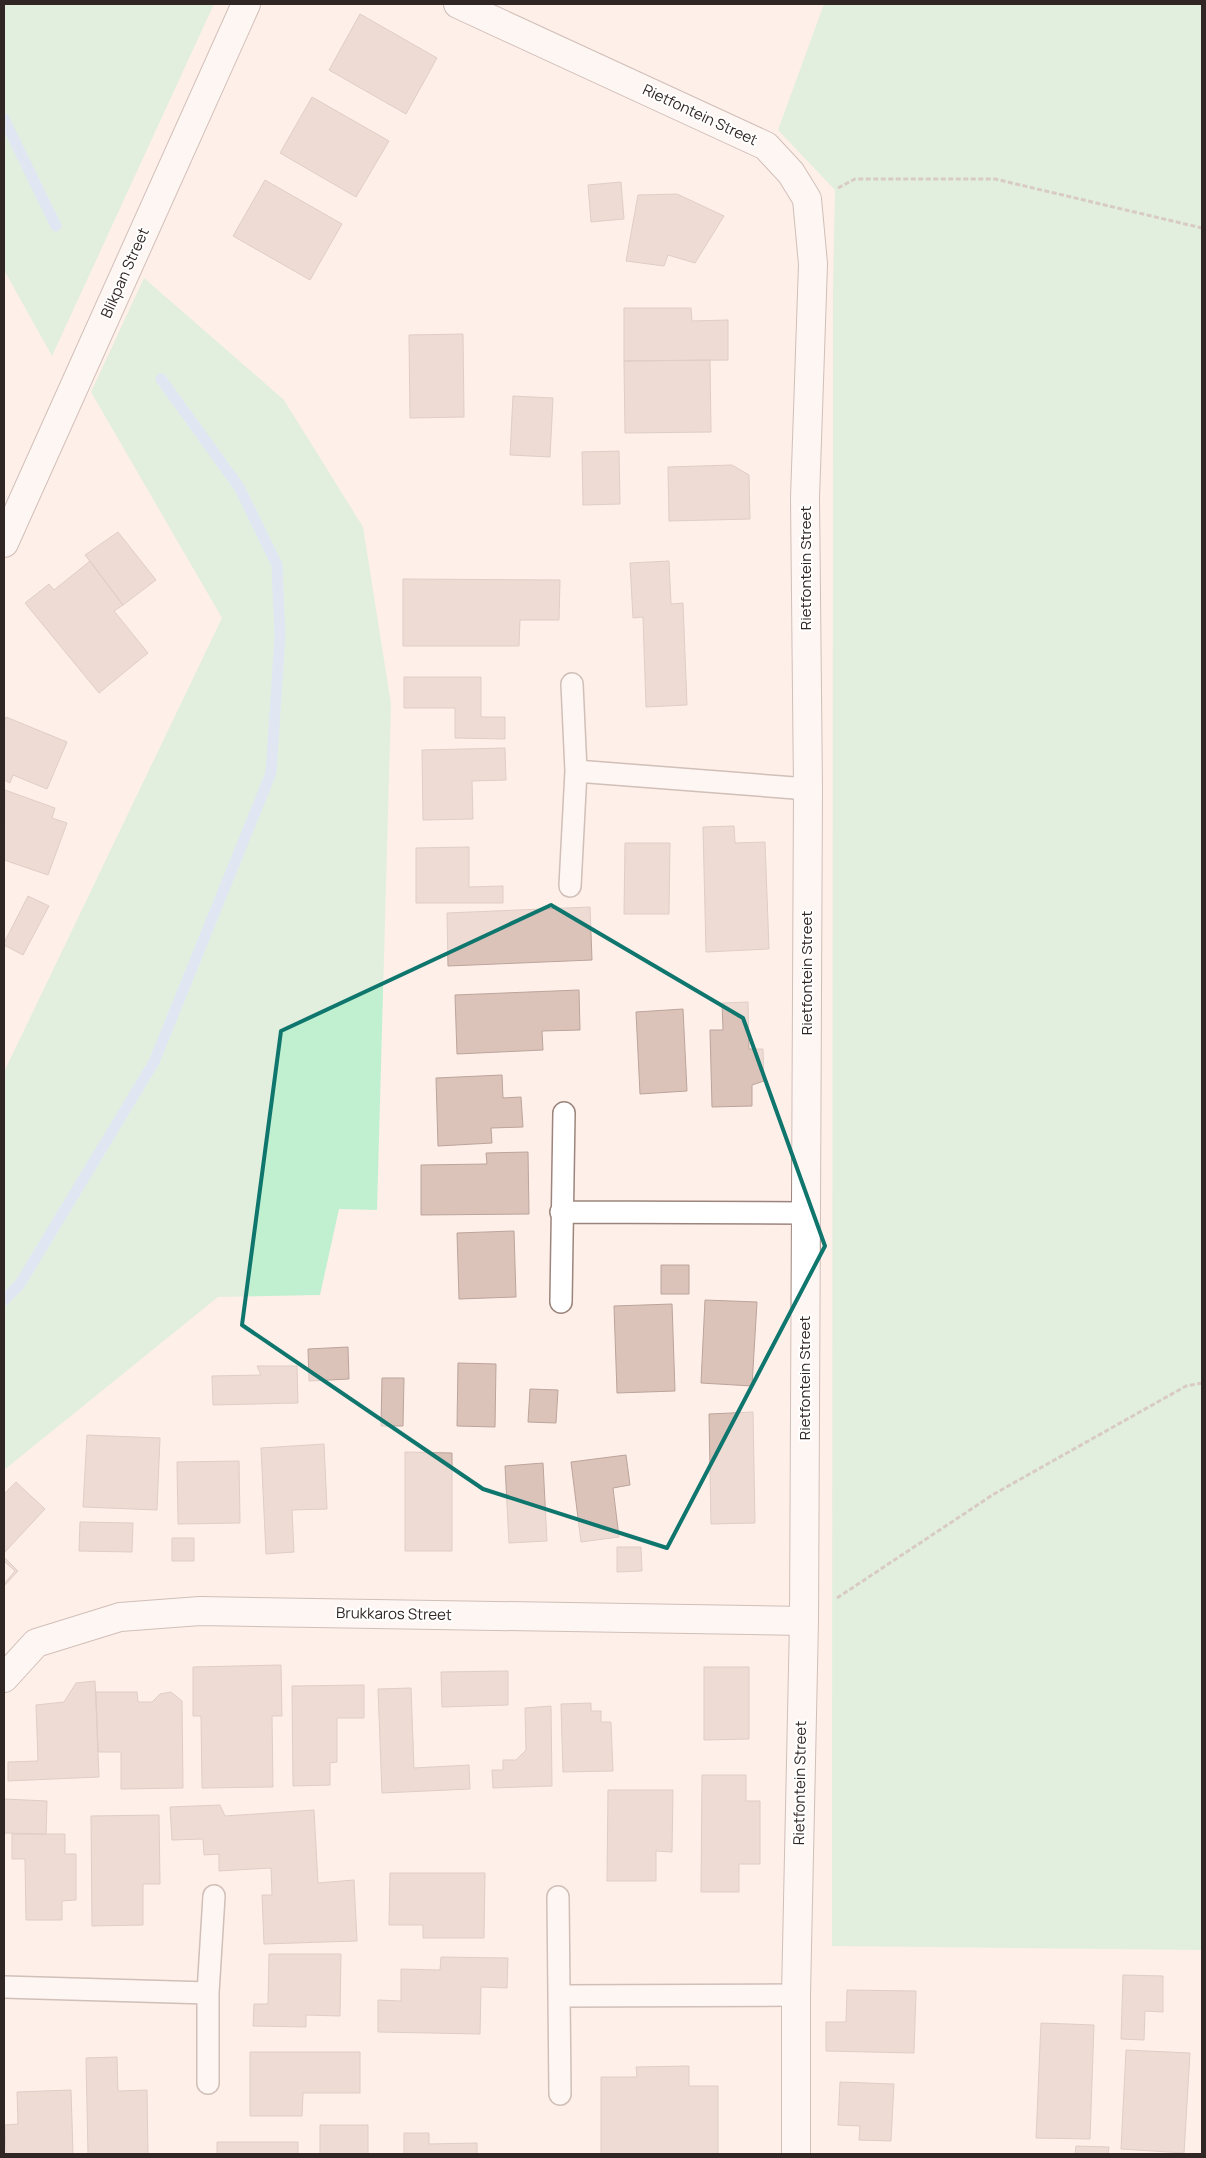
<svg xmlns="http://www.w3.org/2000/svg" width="1206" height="2158" viewBox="0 0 1206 2158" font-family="Manrope,sans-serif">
  <rect width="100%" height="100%" fill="#feefe9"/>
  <!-- green -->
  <path fill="#c0f0d0" d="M4,4H214L52,356L4,270Z
    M824,4H1202V1950L832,1946L833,290L835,190L778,130Z
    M144,278L284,400L363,527L391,704L377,1210L339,1209L320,1295L218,1297L4,1470V1072L222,618L91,392Z"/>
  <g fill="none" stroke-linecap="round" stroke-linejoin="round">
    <!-- stream -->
    <path stroke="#bcdeff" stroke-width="11" d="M4,119L56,226
      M4,1300L20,1284L154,1062L271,773L280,636L277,565L239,487L161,379"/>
  </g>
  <!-- building -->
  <path fill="#dcc3ba" stroke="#bca49b" d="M360,14L437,58L406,114L329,70Z
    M312,97L389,141L356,197L280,153Z
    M265,180L342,224L310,280L233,236Z
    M621,182L624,219L591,222L588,185Z
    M677,194L724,216L695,263L668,255L664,266L626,261L638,195Z
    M624,308H691L692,321L728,320V360L624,361Z
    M463,334L464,417L410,418L409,335Z
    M710,360L711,432L625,433L624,361Z
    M513,396L553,398L550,457L510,455Z
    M619,451L620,504L583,505L582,452Z
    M732,465L749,475L750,519L669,521L668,467Z
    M118,532L156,580L123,605L85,555Z
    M90,561L123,605L114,611L148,653L99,693L25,603L49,584L54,590Z
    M669,561L671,604L683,603L687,705L646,707L643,617L633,618L630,563Z
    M403,579L560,580L559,620H520L519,646H403Z
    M404,677H481V717H505V739L455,738V708H404Z
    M6,717L67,742L47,789L13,775L10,783L4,780V723Z
    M505,748L506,780L472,781L473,819L423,820L422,750Z
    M5,790L55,808L52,818L67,823L48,875L4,860Z
    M734,826L735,843L765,842L769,949L706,952L703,827Z
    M625,843H670L669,914H624Z
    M469,847V887L503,886V903H416V848Z
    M28,896L49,906L23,955L4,945V943Z
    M590,907L592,960L448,966L447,913Z
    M579,990L580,1030L542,1031L543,1050L457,1054L455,995Z
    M748,1002L749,1049H763L764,1081L752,1085V1106L712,1107L710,1030H723L722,1003Z
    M683,1009L687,1091L640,1094L636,1012Z
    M502,1075L503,1098L521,1097L523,1127L491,1128L492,1143L438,1146L436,1078Z
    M528,1152L529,1214L421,1215V1165L487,1164L486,1153Z
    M514,1231L516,1297L459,1299L457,1233Z
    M661,1265H689V1294H661Z
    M705,1300L757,1302L752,1386L701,1383Z
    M672,1304L675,1391L617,1393L614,1306Z
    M348,1347L349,1379L309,1381L308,1349Z
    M458,1363L496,1364L495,1427L457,1426Z
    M257,1366H297L298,1403L213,1405L212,1376L261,1375Z
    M382,1378H404L403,1426H381Z
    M530,1389L558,1390L556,1423L528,1422Z
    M753,1412L755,1523L711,1524L709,1414Z
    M87,1435L160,1438L157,1510L83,1507Z
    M324,1444L327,1509L292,1510L294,1552L266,1554L261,1448Z
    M405,1452L452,1453V1551H405Z
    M626,1455L630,1485L613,1488L619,1537L581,1542L571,1462Z
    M239,1461L240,1523L178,1524L177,1462Z
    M543,1463L547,1541L509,1543L505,1466Z
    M16,1482L45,1509L4,1553V1494Z
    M80,1522L133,1523L132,1552L79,1551Z
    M172,1538H194V1561H172Z
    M617,1547H641L642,1571L617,1572Z
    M4,1557L18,1571L4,1586V1584L15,1571L4,1561Z
    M281,1665L282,1716H272L273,1787L202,1788L201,1716H193V1667Z
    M704,1667H749V1739L704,1740Z
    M508,1671V1705L442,1707L441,1672Z
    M95,1681L99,1777L8,1781V1762L38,1761L36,1705L64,1702L76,1683Z
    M364,1685V1718H337V1762L330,1763V1785L293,1786L292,1686Z
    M411,1688L414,1768L469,1765L470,1789L382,1793L378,1689Z
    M96,1692H137L138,1702H152L160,1694L171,1692L182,1701L183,1788L121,1789V1752H98Z
    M591,1703V1711H601V1722H611L613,1771L563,1772L561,1704Z
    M551,1706L552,1786L493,1788L492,1770H503V1760H516L526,1750L525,1708Z
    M702,1775H746V1801H760V1864H739V1892H701Z
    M608,1790H673L672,1852L656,1851V1881H607Z
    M4,1799L47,1801L46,1834L4,1833Z
    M220,1805L225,1816L314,1810L318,1883L354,1880L357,1941L264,1944L262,1895H272L271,1868L219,1871V1854L204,1855L203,1839L172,1840L170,1807Z
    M159,1815L160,1884H143V1925L92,1926L91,1816Z
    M12,1834H65V1854H76V1900L62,1901V1920H26L25,1859H12Z
    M390,1873H485L484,1938H423V1925H389Z
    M269,1954H341L340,2016L306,2015V2027L253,2026L254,2004H268Z
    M441,1957L508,1958L507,1988L481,1987L480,2034L378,2032V2000L401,2001V1969L440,1970Z
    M1123,1975L1163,1976V2012L1145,2011L1144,2040L1121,2039Z
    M847,1990L916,1991L914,2053L826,2051V2022H846Z
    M1041,2023L1094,2025L1090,2139L1036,2138Z
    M1126,2050L1190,2053L1184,2153L1121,2149Z
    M250,2052H360V2093H303L302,2116H250Z
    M117,2057L118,2091L147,2090L148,2154H88L86,2058Z
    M689,2066V2086H718V2154H601V2077H637L636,2067Z
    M840,2082L894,2084L891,2141L859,2140L860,2126L838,2125Z
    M71,2090L73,2154H6L5,2125L18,2124L17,2092Z
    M320,2125H368V2154H320Z
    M404,2133H429V2144L477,2143V2154H404Z
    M217,2142H298V2154H217Z
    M1076,2146L1109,2147L1108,2154H1075Z"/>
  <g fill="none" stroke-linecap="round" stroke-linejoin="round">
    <defs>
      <path id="service" d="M576,771L808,789
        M570,886L576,771L572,684
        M561,1212L806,1213
        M561,1302L564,1113
        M558,1897L560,2094
        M4,1987L208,1993
        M559,1996L796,1995
        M208,2083V1993L214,1896"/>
      <path id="minor" d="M458,4L766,146L791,173L807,199L813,264L805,498L808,789L804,1621L796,1995V2154
        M4,543L246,4
        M4,1678L36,1643L120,1617L200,1611L804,1621"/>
    </defs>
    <!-- service casing -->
    <use href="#service" stroke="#9c857d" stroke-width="24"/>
    <!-- minor casing -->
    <use href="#minor" stroke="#9c857d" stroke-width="30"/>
    <!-- path -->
    <path stroke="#ac9f9a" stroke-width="3" stroke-dasharray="5 2.5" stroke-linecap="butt" d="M838,188L855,179H995L1202,228
      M837,1598L994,1494L1186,1386L1202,1383"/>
    <!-- service -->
    <use href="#service" stroke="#fff" stroke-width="21"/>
    <!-- minor -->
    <use href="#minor" stroke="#fff" stroke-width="28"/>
  </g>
  <!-- marked area -->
  <path d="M0 0H1206V2158H0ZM551,905L743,1018L825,1246L667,1548L483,1489L242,1325L281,1031Z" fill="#feefe9" fill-opacity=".55" fill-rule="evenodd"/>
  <path fill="none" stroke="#0f766e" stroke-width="4" stroke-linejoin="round" d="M551,905L743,1018L825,1246L667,1548L483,1489L242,1325L281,1031Z"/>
  <g text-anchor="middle" stroke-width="4" stroke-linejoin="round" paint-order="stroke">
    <!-- street labels -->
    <g font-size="15" fill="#302623" stroke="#fff">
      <text transform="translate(700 115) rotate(25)" y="5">Rietfontein Street</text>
      <text transform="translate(125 273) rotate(-66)" y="5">Blikpan Street</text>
      <text transform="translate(806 568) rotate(-90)" y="5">Rietfontein Street</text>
      <text transform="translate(807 973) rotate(-90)" y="5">Rietfontein Street</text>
      <text transform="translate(805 1378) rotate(-90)" y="5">Rietfontein Street</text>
      <text transform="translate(394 1614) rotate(1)" y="5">Brukkaros Street</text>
      <text transform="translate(800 1783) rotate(-89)" y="5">Rietfontein Street</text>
    </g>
  </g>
  <!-- border -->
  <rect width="1206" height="2158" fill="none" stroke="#302623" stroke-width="10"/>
</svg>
